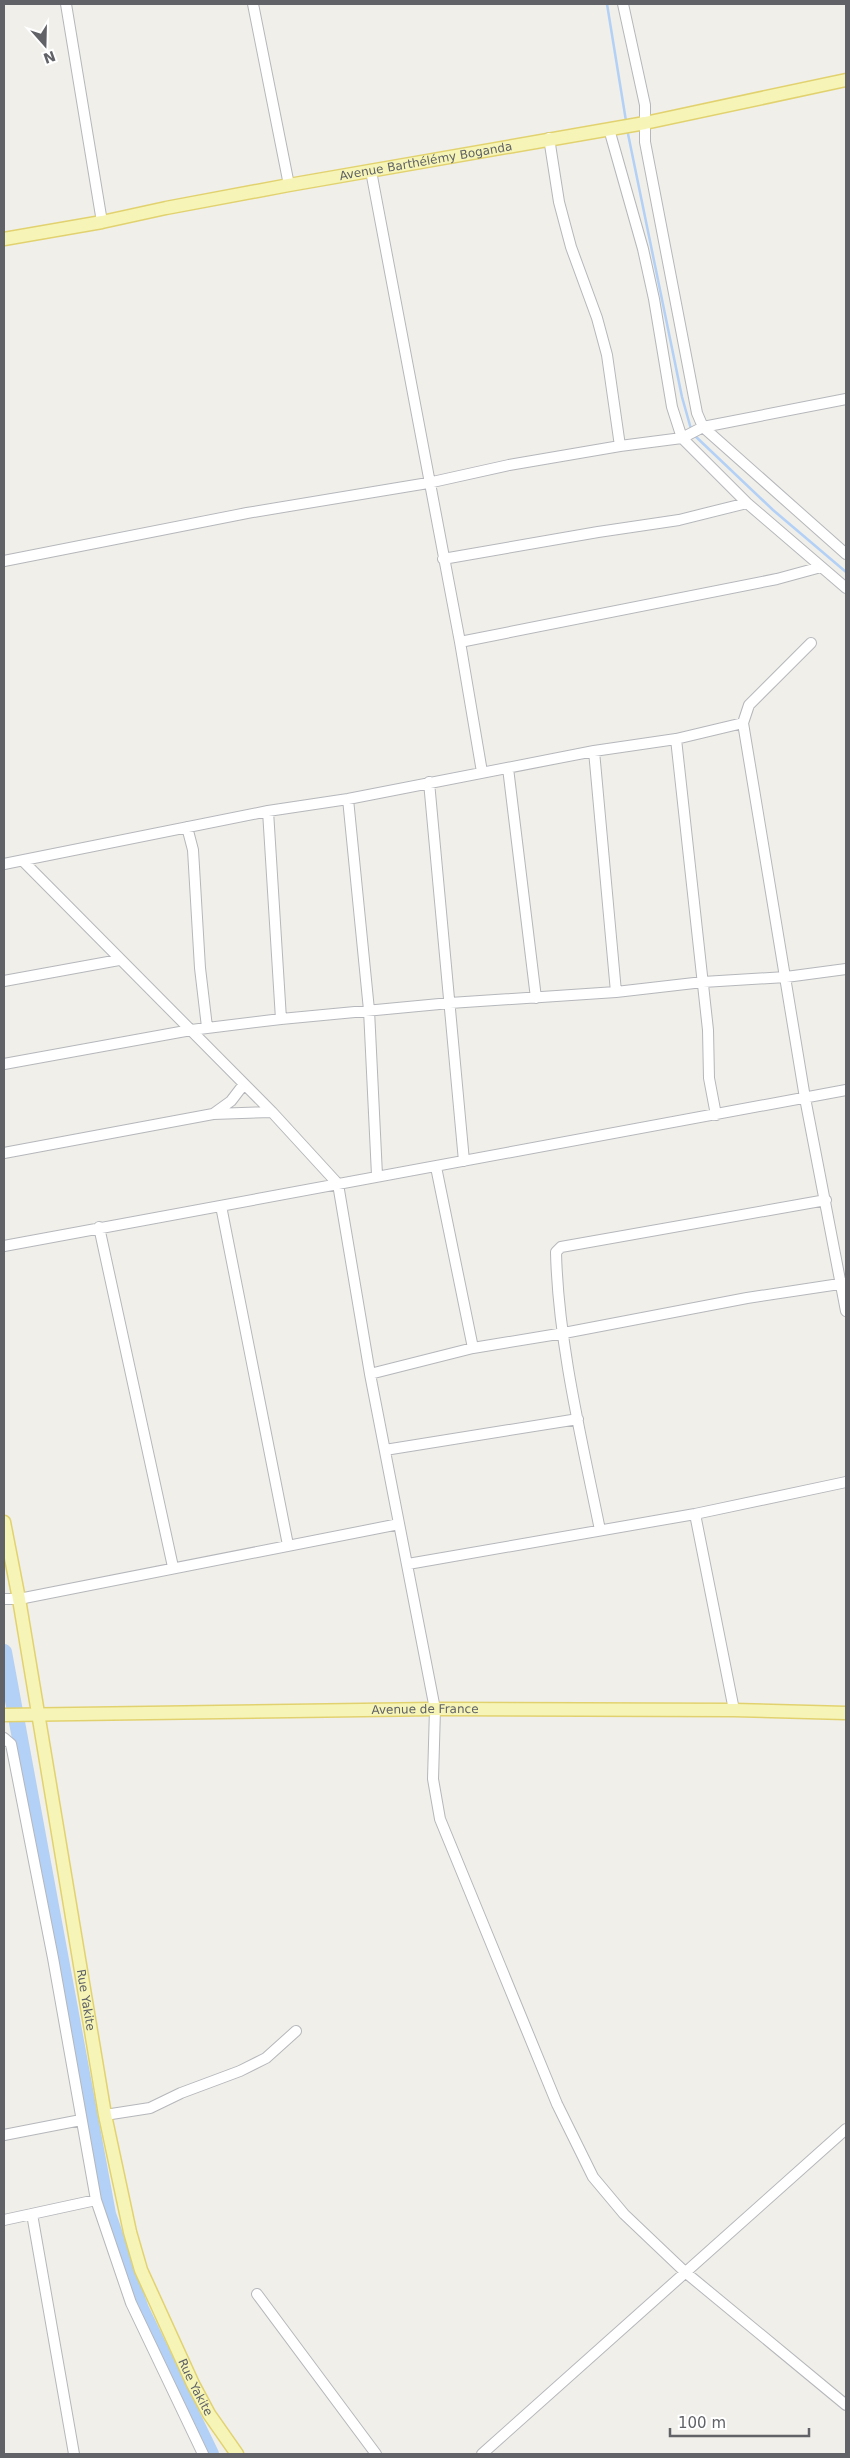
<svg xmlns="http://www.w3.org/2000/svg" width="850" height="2458" viewBox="0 0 850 2458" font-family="'DejaVu Sans',sans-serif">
  <rect width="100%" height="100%" fill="#f0efe9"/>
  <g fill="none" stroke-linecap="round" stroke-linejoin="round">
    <!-- stream -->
    <path stroke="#b3d0f6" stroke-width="2.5" d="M607,4L626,121
      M627,129L682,397L691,429
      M693,434L773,510L846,572"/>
    <!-- river -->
    <path stroke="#b3d0f6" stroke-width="16" d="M4,1652L108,2214L141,2309L211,2454"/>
    <defs>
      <path id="minor" d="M66,4L102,222
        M253,4L289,185
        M623,4L645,105V142L697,413L703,427L846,554
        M609,129L643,249L654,299L672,407L682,438L747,503L846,588
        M549,138L559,202L571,247L597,318L607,355L620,446
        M371,171L460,642L482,772
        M443,559L598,532L679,520L747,503
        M4,561L247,513L428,483L509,465L620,446L682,438L703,427L846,399
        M460,642L777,579L821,567
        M811,643L749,705L743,723L805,1098L846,1311
        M676,739L708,1030L709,1078L716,1115
        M594,751L616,992
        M508,768L536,998
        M429,782L464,1161
        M348,799L369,1010L377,1175
        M268,811L281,1019
        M187,827L193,850L200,968L207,1027
        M23,861L272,1112L338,1184L370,1374L435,1709L433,1779L440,1819L557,2104L593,2177L624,2214L685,2272L846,2405
        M4,864L268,811L348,799L594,751L676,739L743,723
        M4,981L119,960
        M4,1064L191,1030L281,1019L450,1003L616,992L703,982L786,977L846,969
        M213,1114L231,1101L244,1084
        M4,1153L213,1114L272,1112
        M436,1167L473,1348
        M221,1206L288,1545
        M99,1227L173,1567
        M4,1246L846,1090
        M370,1374L473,1348L564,1333L747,1298L846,1283
        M385,1450L578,1419
        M695,1514L734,1710
        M600,1530C582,1441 558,1342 556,1252L561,1247L826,1200
        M408,1564L695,1514L846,1482
        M4,1599H19L399,1524
        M4,1738L11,1744L53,1958L96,2200L131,2303L203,2454
        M105,2115L150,2108L181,2093L240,2071L266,2058L296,2031
        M4,2135L81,2120
        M32,2214L74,2454
        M4,2220L96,2200
        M257,2294L376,2454
        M482,2454L846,2129"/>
      <g id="major">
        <path id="s1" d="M4,239L102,222L166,208L289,185L645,123L846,80"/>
        <path id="s2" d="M4,1522L19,1599L105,2115L130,2232L141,2270L193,2384L209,2414L237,2454"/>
        <path id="s3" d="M4,1715L435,1709L734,1710L846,1713"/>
      </g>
    </defs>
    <!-- minor casing -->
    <use href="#minor" stroke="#b5b7bb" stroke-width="12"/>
    <!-- major casing -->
    <use href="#major" stroke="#e2d26f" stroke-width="15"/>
    <!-- minor -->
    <use href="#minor" stroke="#fff" stroke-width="10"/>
    <!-- major -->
    <use href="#major" stroke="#f6f5b7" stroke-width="12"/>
  </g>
  <g text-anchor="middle" stroke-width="4" stroke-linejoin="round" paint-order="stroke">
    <!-- street labels -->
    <g font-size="12" fill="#606267" stroke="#fff">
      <text dy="4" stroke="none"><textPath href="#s1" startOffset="429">Avenue Barthélémy Boganda</textPath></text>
      <text dy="4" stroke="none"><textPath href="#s3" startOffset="421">Avenue de France</textPath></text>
      <text dy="4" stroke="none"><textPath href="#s2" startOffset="485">Rue Yakite</textPath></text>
      <text dy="4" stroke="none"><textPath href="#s2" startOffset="890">Rue Yakite</textPath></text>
    </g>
  </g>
  <!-- border -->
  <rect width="850" height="2458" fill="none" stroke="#606267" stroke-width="10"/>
  <!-- north arrow -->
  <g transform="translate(45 45) rotate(160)" stroke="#ffffff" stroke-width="4" paint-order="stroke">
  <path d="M0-4L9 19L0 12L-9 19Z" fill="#606267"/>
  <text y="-8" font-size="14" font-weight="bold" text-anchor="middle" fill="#606267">N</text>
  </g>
  <!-- scale -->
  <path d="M670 2428v8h139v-8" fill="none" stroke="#606267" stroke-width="2.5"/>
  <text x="678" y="2428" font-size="15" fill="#606267" stroke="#ffffff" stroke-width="4" paint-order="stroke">100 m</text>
</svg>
